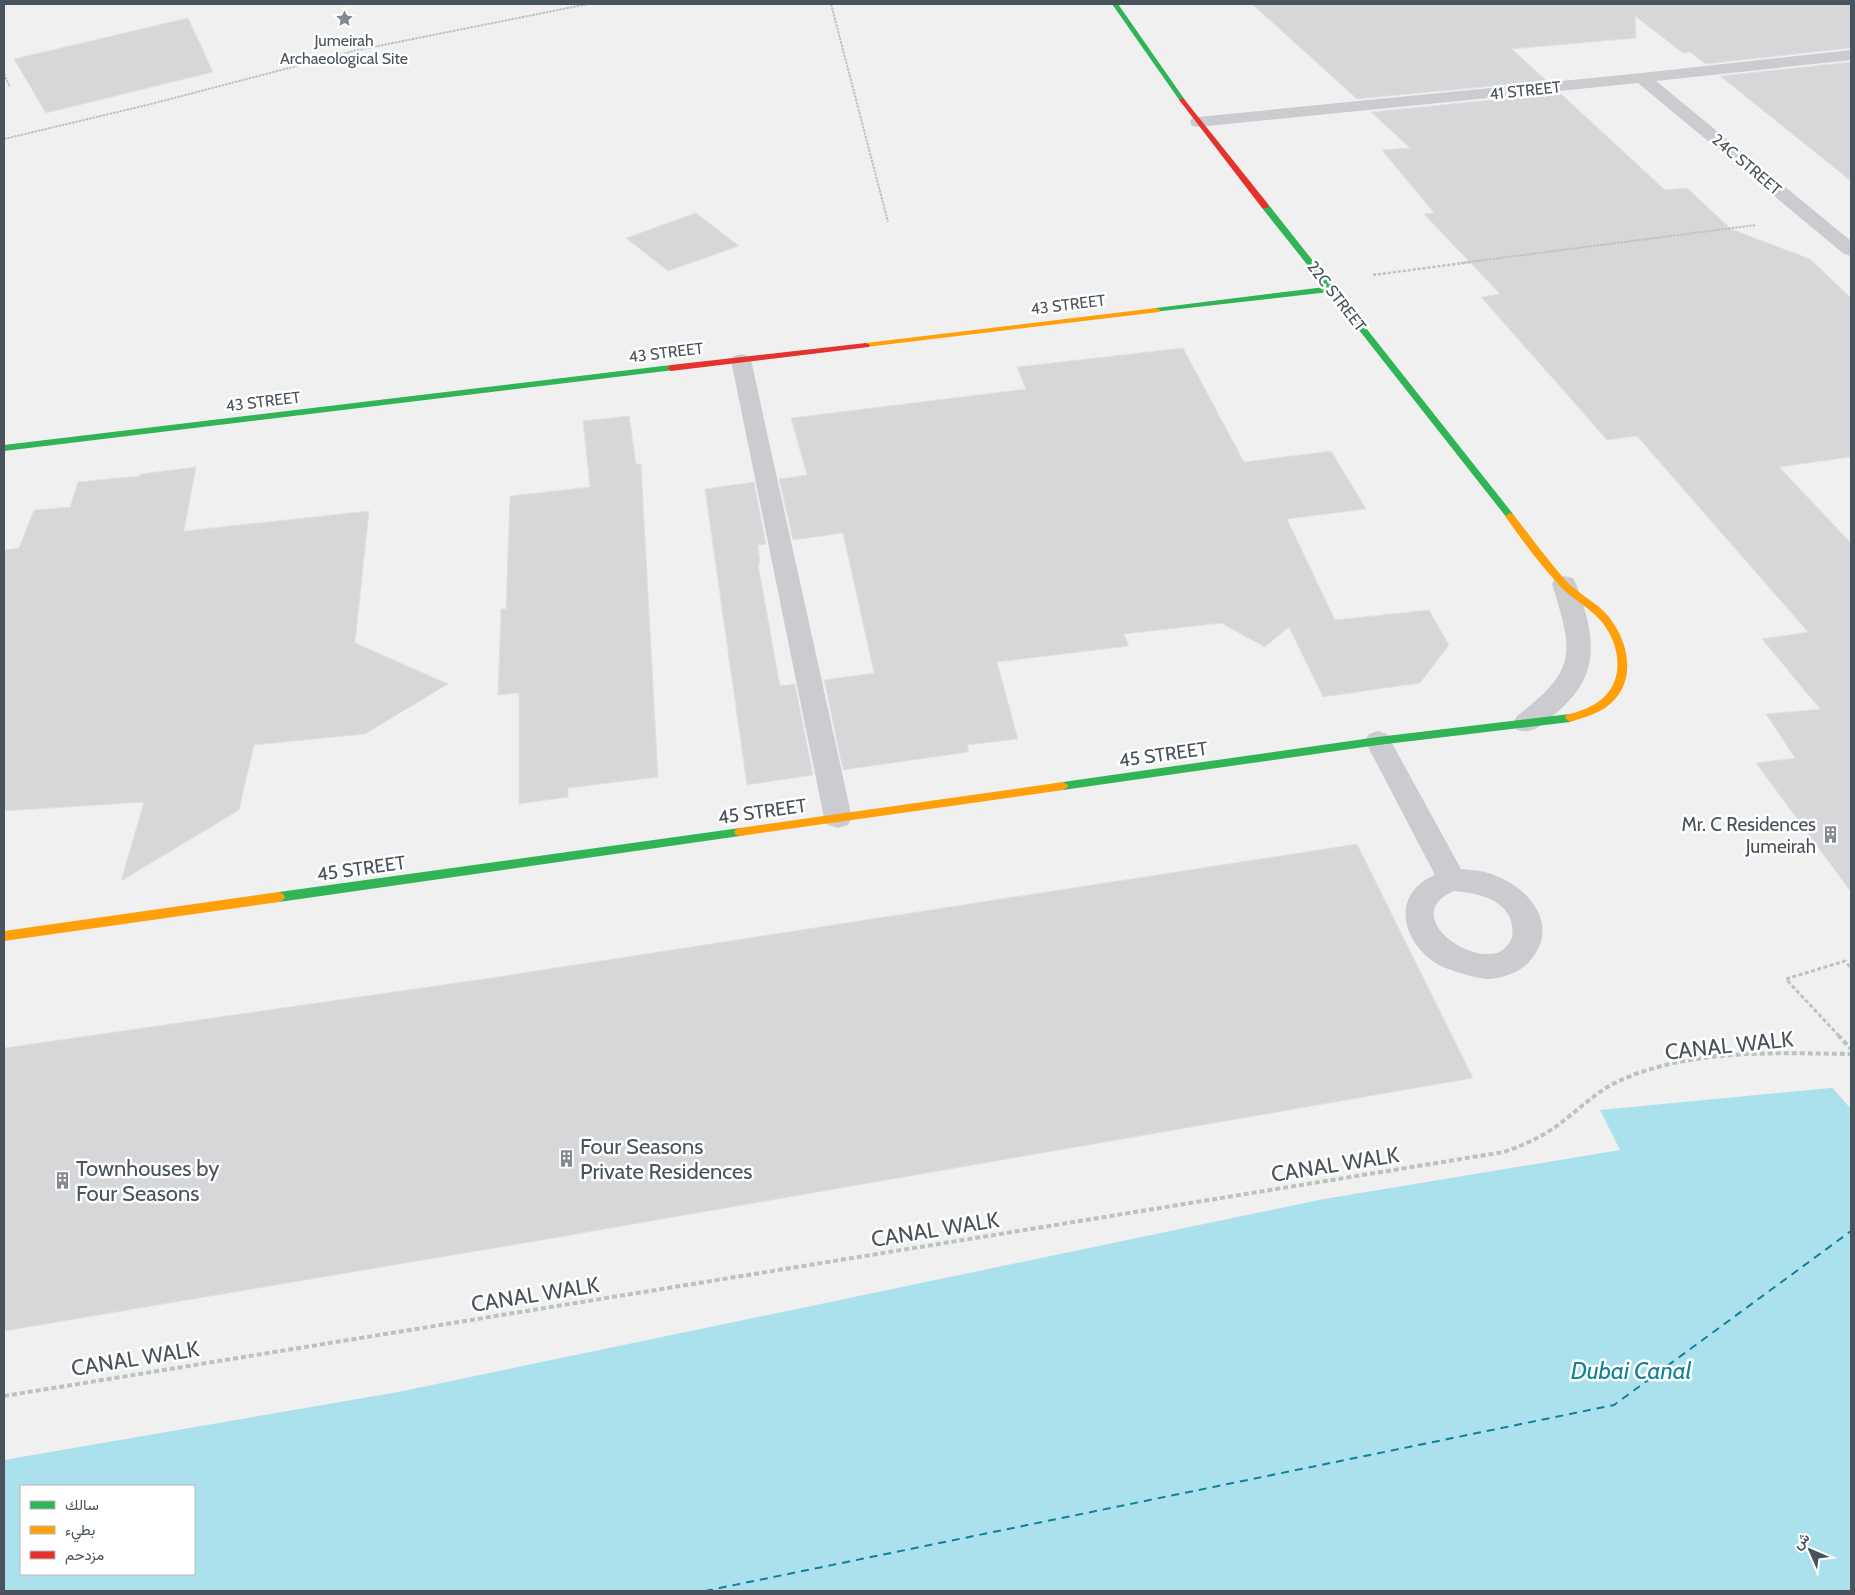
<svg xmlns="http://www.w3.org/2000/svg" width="1855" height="1595" viewBox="0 0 1855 1595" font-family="Cabin,Vazirmatn,sans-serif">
  <rect width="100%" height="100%" fill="#f1f0f0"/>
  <!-- water -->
  <path fill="#abe1ec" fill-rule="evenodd" d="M1851,1086V1591H4V1460L398,1392L1324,1199L1620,1150L1600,1110ZM21,1486H194V1574H21Z"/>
  <!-- pier -->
  <path fill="#f1f0f0" d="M1851,1083V1109L1830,1085Z"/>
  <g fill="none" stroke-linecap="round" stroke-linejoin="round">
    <!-- ferry -->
    <path stroke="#0f819a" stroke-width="2" stroke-dasharray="8 6" stroke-linecap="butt" d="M705,1591L1614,1405L1851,1231"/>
  </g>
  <!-- building -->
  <path fill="#d7d7d9" stroke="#e2e2e3" d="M1252,4H1851V48L1705,64L1690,52L1683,53L1635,16L1636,38L1512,49L1547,81L1357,99Z
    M188,18L213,72L46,113L14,59Z
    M1851,62V181L1720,76Z
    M1560,93L1665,190L1687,188L1731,229L1810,259L1851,298V457L1779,467L1851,543V892L1756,763L1795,758L1766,714L1820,709L1762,639L1808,632L1637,436L1607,440L1481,297L1500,294L1424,214L1434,213L1382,150L1410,148L1371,112Z
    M696,213L739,246L668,271L626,238Z
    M1183,348L1244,462L1331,451L1366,509L1287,519L1335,620L1429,610L1449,645L1420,683L1323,697L1289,627L1265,647L1221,623L1124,634L1129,646L997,662L1018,739L967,745L969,752L843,770L824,680L874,673L843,533L793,540L779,479L807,475L791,418L1026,389L1017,367Z
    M629,416L636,464H641L658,777L568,788V797L519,804V693L498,695L501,609H506L510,496L590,487L583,421Z
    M196,467L184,531L369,511L355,643L448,684L365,734L254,745L239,810L121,881L144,802L4,811V550L19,548L34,510L70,507L78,482L140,476V474Z
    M754,482L766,544L758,545L760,563L758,564L780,686L795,684L813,775L747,785L705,489Z
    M1357,844L1473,1078L542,1240L4,1331V1048L484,979Z"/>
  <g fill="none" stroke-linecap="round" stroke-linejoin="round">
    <!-- path-far3 -->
    <path stroke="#b9c4c0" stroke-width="2" stroke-dasharray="2.5 1" stroke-linecap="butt" d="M831,4L888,222
      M4,74L10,87
      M4,139L151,104L358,50L588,4
      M1461,263L1756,225"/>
    <!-- path-far2 -->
    <path stroke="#b9c4c0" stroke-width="2.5" stroke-dasharray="3 2" stroke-linecap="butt" d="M1373,275L1471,262"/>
    <!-- path-far1 -->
    <path stroke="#b9c4c0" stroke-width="3" stroke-dasharray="4 2.5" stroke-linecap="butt" d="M1839,1036L1786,979L1845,961L1851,968"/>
    <!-- path -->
    <path stroke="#b9c4c0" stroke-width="4" stroke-dasharray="5 3" stroke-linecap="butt" d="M1838,1035L1851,1049
      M4,1396L1504,1152C1527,1144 1548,1134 1567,1118C1581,1107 1594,1095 1609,1086C1681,1048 1772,1053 1851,1054"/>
    <!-- lane -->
    <path fill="#cacccf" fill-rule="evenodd" d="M741,354L748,356L751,360L852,818L848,825L838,828L828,825L824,818L731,360L734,356Z
      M1378,731L1387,734L1461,869C1467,870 1474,870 1480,871C1522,879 1565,922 1529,962C1520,972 1505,977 1491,979C1480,980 1443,969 1434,962C1400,938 1392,893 1435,875L1365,741L1369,734ZM1454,891C1481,893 1517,902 1512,937C1511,943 1503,951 1497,953C1462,962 1402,913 1454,891Z"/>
    <!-- street -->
    <path fill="#cacccf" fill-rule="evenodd" d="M1851,50V60L1656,81L1851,241V256L1844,254L1638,83L1198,127L1192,126L1190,122L1192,118L1198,117L1642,73Z
      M1564,576L1573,578C1579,589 1582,602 1586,614C1598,661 1588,688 1550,718C1539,727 1532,734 1517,730L1513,723L1517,716C1577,670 1574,654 1552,584L1555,578Z"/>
    <!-- fast -->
    <path fill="#30b455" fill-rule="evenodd" d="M1112,4H1118L1185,100L1184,101H1180Z
      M1262,204H1268L1513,514V518H1507L1329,292L1153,312L1152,310L1156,308L1325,287L1262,208Z
      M671,365L674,366V370L4,451V445Z
      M1570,714L1575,718L1570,722L1378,745L1063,790L1057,786L1063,782L1378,737Z
      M740,828L744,829L746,832L744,835L740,836L279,902L275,900L273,897L275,894L279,892Z"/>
    <!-- slow -->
    <path fill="#ff9f0a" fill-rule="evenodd" d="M1156,308L1160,310L1159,312L866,347L862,345L866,343Z
      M1510,513L1513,514C1530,536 1547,559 1565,580C1578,594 1597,602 1609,617C1630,644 1638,685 1605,708C1594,715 1582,718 1570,722L1565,718L1566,715C1577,712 1588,709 1598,702C1626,683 1621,644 1601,621C1589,607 1572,599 1560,586C1540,565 1522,540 1505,516Z
      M1063,782L1069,786L1063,790L740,836L736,835L734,832L736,829L740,828Z
      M279,892L283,894L285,897L283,900L279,902L4,941V931Z"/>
    <!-- jam -->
    <path fill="#e5322d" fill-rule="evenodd" d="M1182,98L1184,99L1268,204V208H1262L1180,101L1179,100Z
      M866,343L870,345L869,347L671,371L667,368L671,365Z"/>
  </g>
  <!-- icons -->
  <defs>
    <symbol id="sight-bare" viewBox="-9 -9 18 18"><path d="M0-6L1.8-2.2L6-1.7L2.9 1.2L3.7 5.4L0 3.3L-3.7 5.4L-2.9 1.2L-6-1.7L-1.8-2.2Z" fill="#838a90" stroke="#fff" stroke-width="2.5" paint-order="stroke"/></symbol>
    <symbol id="building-bare" viewBox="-9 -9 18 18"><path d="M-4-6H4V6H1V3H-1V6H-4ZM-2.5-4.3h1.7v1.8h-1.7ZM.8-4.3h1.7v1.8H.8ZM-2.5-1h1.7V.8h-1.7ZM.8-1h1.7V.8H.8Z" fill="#838a90" stroke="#fff" stroke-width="2.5" paint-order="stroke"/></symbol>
  </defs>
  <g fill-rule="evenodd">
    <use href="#sight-bare" x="332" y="6" width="25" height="25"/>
    <use href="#building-bare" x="1818" y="822" width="25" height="25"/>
    <use href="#building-bare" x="554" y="1146" width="25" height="25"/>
    <use href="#building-bare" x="50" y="1168" width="25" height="25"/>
  </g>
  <g text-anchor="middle" stroke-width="5" stroke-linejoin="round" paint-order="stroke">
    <!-- far-poi labels -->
    <g font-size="16" fill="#48535d" stroke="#fff">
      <text x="344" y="46">Jumeirah<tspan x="344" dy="18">Archaeological Site</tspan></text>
    </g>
    <!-- far-street labels -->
    <g font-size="16" fill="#48535d" stroke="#fff">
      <text transform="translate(1525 90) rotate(-6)" y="6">41 STREET</text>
      <text transform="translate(1747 164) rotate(40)" y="6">24C STREET</text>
      <text transform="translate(1337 296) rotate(52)" y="6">22C STREET</text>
      <text transform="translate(1068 304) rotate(-7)" y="6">43 STREET</text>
      <text transform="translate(666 352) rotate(-7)" y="6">43 STREET</text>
      <text transform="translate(263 401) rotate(-7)" y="6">43 STREET</text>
    </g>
    <!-- street labels -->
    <g font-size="19" fill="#48535d" stroke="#fff">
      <text transform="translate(1163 754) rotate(-8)" y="7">45 STREET</text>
      <text transform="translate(762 811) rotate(-8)" y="7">45 STREET</text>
      <text transform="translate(361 868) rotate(-8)" y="7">45 STREET</text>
    </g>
    <!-- poi labels -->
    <g font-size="19" fill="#48535d" stroke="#fff" text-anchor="end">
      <text x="1816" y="831">Mr. C Residences<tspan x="1816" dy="22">Jumeirah</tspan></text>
    </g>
    <!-- near-street labels -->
    <g font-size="22" fill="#48535d" stroke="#fff">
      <text transform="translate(1729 1045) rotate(-6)" y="8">CANAL WALK</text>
      <text transform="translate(1335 1164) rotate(-9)" y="8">CANAL WALK</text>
      <text transform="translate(935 1229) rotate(-9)" y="8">CANAL WALK</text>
      <text transform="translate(535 1294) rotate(-9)" y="8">CANAL WALK</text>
      <text transform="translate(135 1358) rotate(-9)" y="8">CANAL WALK</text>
    </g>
    <!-- near-poi labels -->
    <g font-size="22" fill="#48535d" stroke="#fff" text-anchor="start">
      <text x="580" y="1154">Four Seasons<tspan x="580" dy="25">Private Residences</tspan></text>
      <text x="76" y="1176">Townhouses by<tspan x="76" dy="25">Four Seasons</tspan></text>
    </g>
    <!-- near-water labels -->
    <g font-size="24" font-style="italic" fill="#0f819a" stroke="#fff">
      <text x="1631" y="1379">Dubai Canal</text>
    </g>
  </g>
  <!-- border -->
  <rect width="1855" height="1595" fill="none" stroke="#48535d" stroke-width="10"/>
  <!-- legend -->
  <rect x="20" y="1485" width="175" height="90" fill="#ffffff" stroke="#b6babe"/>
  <rect x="30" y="1501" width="25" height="8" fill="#30b455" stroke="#b6babe"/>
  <text x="65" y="1510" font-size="15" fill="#48535d">سالك</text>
  <rect x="30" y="1526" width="25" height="8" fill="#ff9f0a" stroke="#b6babe"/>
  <text x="65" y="1535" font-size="15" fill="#48535d">بطيء</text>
  <rect x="30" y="1551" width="25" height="8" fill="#e5322d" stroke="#b6babe"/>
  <text x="65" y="1560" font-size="15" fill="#48535d">مزدحم</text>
  <!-- north arrow -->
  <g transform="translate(1810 1550) rotate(315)" stroke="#ffffff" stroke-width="4" paint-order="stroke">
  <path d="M0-4L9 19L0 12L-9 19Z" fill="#48535d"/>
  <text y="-8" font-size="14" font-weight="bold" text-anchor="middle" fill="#48535d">ش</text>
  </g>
</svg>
